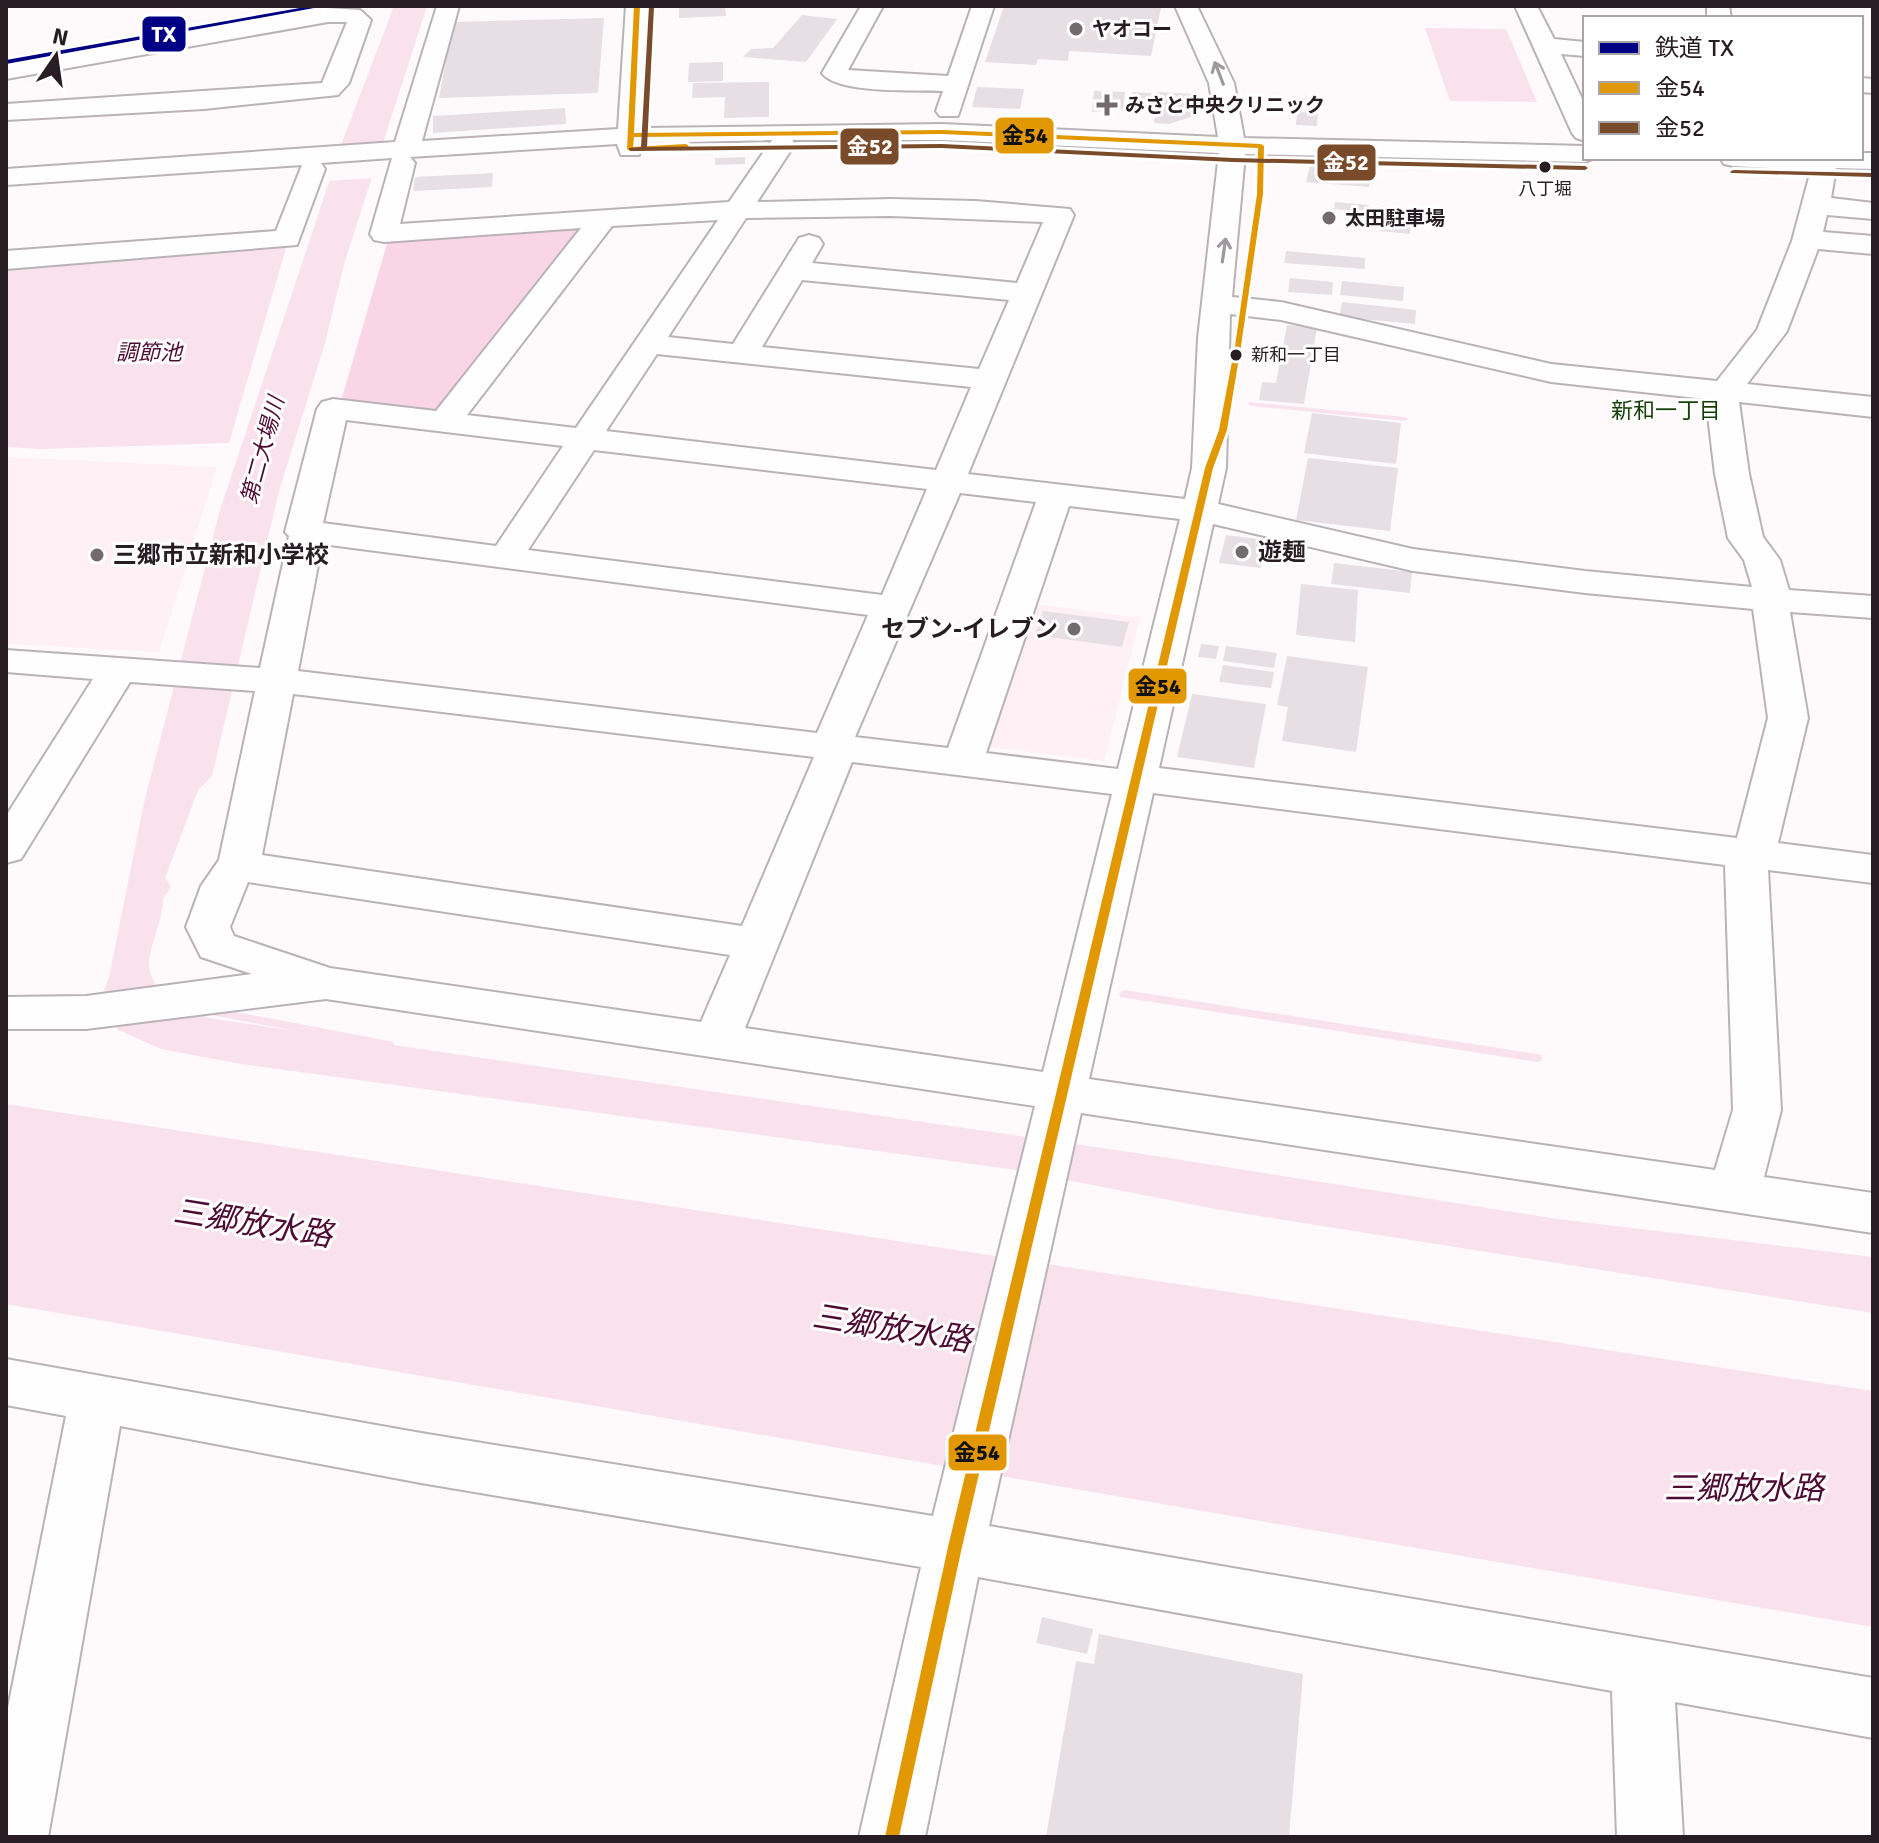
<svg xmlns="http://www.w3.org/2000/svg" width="1879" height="1843" viewBox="0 0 1879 1843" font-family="Signika,'Noto Sans JP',sans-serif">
  <rect width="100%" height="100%" fill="#fefafc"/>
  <!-- built -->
  <path fill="#fff0f6" d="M6,457L217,467L159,652L6,644Z
    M1030,603L1140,618L1104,761L980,746Z"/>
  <!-- green -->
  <path fill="#f9d5e5" d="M586,227L437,413L341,401L389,237Z"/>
  <!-- water -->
  <path fill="#fae2ed" d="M394,6H427L345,261L325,343L279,491L212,776L198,790L165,878L171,887L163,898C164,917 150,944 149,963C148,975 159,990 164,1001L188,1014L221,1020L1143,1154L1558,1219L1873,1257V1313L1215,1209L1016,1170L241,1064L161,1049L118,1030L100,1003L109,977L145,798L220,510L344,137Z
    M1425,28L1506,29L1537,102L1450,101Z
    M286,248L229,443L41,449L6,447V269Z
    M6,1104L1873,1391V1627L6,1304Z"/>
  <!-- pier -->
  <path fill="#fefafc" d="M389,141L376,178L326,181L337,144Z"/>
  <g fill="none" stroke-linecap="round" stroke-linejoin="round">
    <!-- stream -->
    <path fill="#fae2ed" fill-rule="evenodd" d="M1249,402L1405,417L1409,419L1405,421L1252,406L1248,404Z
      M1124,990L1537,1054L1541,1055L1542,1058L1541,1061L1537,1062L1120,997L1119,994Z
      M200,1005L389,1041L393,1042L394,1045L393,1048L389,1049L196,1012L195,1009L196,1006Z"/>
  </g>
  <!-- building -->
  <path fill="#e7dfe3" d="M725,6L726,16L679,18V8Z
    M1004,6H1124L1161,8L1151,56L1069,51L1068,61L1038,59L1036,65L985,62Z
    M802,15L837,19L806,62L743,57L751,49L773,48Z
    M604,18L598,93L439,98L453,22Z
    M723,62V81L688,82L689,63Z
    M769,82V117L724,118L725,97L692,98L693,83Z
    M977,87L1024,89L1020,109L972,107Z
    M1094,91L1125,92L1123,109L1092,112Z
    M1132,92L1151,93L1148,108L1130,107Z
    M1157,92L1195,94L1194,116L1169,124L1154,123Z
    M565,108L566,124L433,133V116Z
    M1297,112L1318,113L1317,126L1296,125Z
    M1295,154L1332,158L1329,168L1372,172L1369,187L1306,182L1310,165L1292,164Z
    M745,157V164L715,165V158Z
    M493,173L492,187L413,191L415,177Z
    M1335,202L1369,205V212L1334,209Z
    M1381,206L1411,208L1410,234L1380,231Z
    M1286,251L1365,258V269L1284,263Z
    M1290,278L1333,282L1332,295L1288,292Z
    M1342,281L1404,287L1403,301L1340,295Z
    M1342,302L1416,310L1415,324L1339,317Z
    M1287,325L1317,328L1304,404L1259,400L1262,382L1276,383Z
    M1312,413L1401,423L1396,464L1304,453Z
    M1308,458L1398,468L1390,531L1296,520Z
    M1226,535L1267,540L1261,568L1219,563Z
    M1334,563L1412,572L1410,593L1331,584Z
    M1301,584L1358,590L1355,642L1296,635Z
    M1043,611L1129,622L1122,647L1035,635Z
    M1201,644L1219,646L1216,659L1198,657Z
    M1226,646L1277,653L1274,668L1223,661Z
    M1287,656L1368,667L1356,752L1282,741L1288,707L1277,705Z
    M1223,665L1274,672L1271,688L1219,682Z
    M1192,694L1266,704L1254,768L1177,757Z
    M1042,1617L1093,1629L1087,1654L1036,1643Z
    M1099,1634L1303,1674L1289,1837H1046L1076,1661L1094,1664Z"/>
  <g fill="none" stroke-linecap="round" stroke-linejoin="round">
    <defs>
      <path id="minor" d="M437,6H459L422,141L618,129L626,6H648L644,128L942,124L1218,137L1209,83L1175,6H1197L1234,83L1244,138L1585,146V158H1595L1585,162L1245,154L1232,297L1281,302L1551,364L1717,381L1757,330L1792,241L1811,170L1733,166L1724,164L1720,158H1861V153H1873V169L1836,168L1831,198L1873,203V219L1827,215L1823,232L1873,236V254L1818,249L1787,331L1747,384L1873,397V417L1739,402L1749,474L1763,537L1780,560L1789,590L1873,596V618L1790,612L1808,718L1778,843L1873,855V883L1768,870L1781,1110L1764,1177L1873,1193V1233L1081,1113L989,1526L1873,1678V1738L1675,1702L1683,1837H1617L1612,1691L978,1577L925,1837H859L921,1567L421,1483L120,1426L48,1837H6V1718L66,1416L6,1405V1359L421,1433L933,1516L1035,1106L326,999L86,1029H6V997L86,996L252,974L201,957L186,927L201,886L219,860L255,691L130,682L21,859L6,863V816L93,679L6,672V650L260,668L289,536L285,532L317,409L322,402L333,399L436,411L581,228L384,242L374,240L370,234L392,158L321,163L325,169L297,245L6,269V251L276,231L302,165L6,185V169L395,142ZM772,140L729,202L400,224L415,163L410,157L617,144L621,155H639L643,143ZM792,140H942L1219,153L1198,338L1192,468L1185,499L968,474L1074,215L1070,209L976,201L891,199L757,202L795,144ZM891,216L1043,222L1017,283L812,263L823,244L819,238L809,235L799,238L733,344L668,337L746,218ZM718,220L576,428L467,415L612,226ZM802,280L1009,300L979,369L762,347ZM1230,314L1281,320L1551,382L1706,399L1715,474L1728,538L1744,560L1752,587L1585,571L1413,549L1218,504L1226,468ZM657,354L971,387L936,470L606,431ZM346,420L563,446L496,546L323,523ZM594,450L927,489L882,595L528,550ZM960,493L1036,502L948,748L855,737ZM1069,506L1180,519L1118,769L986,753ZM1213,524L1413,571L1585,593L1753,609L1768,718L1737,838L1159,768ZM322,544L868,615L817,733L298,671ZM293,694L302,695L814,757L742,926L262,855ZM852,762L1112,794L1043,1072L745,1028ZM1153,793L1725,865L1733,1110L1715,1170L1089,1079ZM248,882L730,955L701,1022L330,968L234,936L230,927Z
        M861,6H883L848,70L948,76L972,6H994L958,116H940L936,111L943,91C916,90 837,94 822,73Z
        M1515,6H1537L1554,39L1585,42V56L1561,54L1585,105V141L1576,138L1572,133Z
        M1707,6H1729L1731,18H1707Z
        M328,8L360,10L371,20L349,83L338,95L204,109L6,120V104L322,83L347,22H328L6,79V65Z
        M1861,78L1873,79V93L1861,92Z"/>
    </defs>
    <!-- minor casing -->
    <use href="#minor" stroke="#b9b2b6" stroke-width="4"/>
    <!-- minor -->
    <use href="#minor" fill="#fffeff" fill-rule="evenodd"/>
    <defs>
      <path id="bus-1" d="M634,6H640L634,133L942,130L1261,144L1264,146L1263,194L1241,346L1227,430L1213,468L962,1547L899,1837H885L948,1547L1205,468L1219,430L1235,346L1257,194L1258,148L942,134L634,137L633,147L686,144L689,146L686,148L630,151L627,149Z"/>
      <path id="bus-2" d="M649,6L654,7L647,147L942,144L1233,158L1585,166L1588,168L1585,170L1233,162L942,148L631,151L629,150V148L641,147Z
        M1733,170L1873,173V177L1731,173L1730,172Z"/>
    </defs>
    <!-- bus-1 casing -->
    <use href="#bus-1" stroke="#fff" stroke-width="6"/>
    <!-- bus-2 casing -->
    <use href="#bus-2" stroke="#fff" stroke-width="6"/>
    <!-- bus-1 -->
    <use href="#bus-1" fill="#e29803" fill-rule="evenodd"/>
    <!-- bus-2 -->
    <use href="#bus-2" fill="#7a4b2a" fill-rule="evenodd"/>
    <defs>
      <path id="rail-1" d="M311,6H325L6,64V60Z"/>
    </defs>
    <!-- rail-1 casing -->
    <use href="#rail-1" stroke="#fff" stroke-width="6"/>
    <!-- rail-1 -->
    <use href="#rail-1" fill="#000084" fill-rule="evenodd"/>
  </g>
  <!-- one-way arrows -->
  <defs><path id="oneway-shaft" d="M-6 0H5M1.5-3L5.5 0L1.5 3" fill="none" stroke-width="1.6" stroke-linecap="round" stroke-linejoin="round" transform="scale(2)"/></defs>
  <g stroke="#9e999c">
    <use href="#oneway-shaft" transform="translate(1219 73) rotate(-111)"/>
    <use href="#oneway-shaft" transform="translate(1224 250) rotate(-82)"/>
  </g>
  <!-- markers -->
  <g fill="#736a6e" stroke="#fff" stroke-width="3">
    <circle cx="1076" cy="29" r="8"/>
    <path d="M1103 93h8v8h8v8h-8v8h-8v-8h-8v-8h8z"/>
    <circle cx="1329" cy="218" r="8"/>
    <circle cx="1242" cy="552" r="8"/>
    <circle cx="97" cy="555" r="8"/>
    <circle cx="1074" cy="629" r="8"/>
  </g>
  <g fill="#281d22" stroke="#fff" stroke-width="3">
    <circle cx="1545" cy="167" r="7"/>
    <circle cx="1236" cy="355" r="7"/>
  </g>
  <g text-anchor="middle" stroke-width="6" stroke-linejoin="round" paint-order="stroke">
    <!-- far-bus labels -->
    <g font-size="18" fill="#281d22" stroke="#fff">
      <text x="1545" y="195">八丁堀</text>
      <text x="1251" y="361" text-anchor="start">新和一丁目</text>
    </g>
    <!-- far-poi labels -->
    <g font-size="20" font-weight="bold" fill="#281d22" stroke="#fff" text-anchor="start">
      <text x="1092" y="36">ヤオコー</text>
      <text x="1125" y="112">みさと中央クリニック</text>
      <text x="1345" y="225">太田駐車場</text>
    </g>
    <!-- far-water labels -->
    <g font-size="22" font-style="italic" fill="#4f0b34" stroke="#fff">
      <text x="149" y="360">調節池</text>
      <text transform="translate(262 450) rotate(-75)" y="8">第二大場川</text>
    </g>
    <!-- far-neighbourhood labels -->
    <g font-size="22" fill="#133f02" stroke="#fff">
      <text x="1666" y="418">新和一丁目</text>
    </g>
    <!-- poi labels -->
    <g font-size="24" font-weight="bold" fill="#281d22" stroke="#fff" text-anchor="start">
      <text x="1258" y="560">遊麺</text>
      <text x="113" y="563">三郷市立新和小学校</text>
      <text x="1058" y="637" text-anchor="end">セブン-イレブン</text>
    </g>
    <!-- near-water labels -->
    <g font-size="32" font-style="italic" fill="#4f0b34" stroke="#fff">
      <text transform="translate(253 1223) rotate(9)" y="11">三郷放水路</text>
      <text transform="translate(892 1328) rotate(9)" y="11">三郷放水路</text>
      <text x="1744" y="1499">三郷放水路</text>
    </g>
  </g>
  <g stroke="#fff" stroke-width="3">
    <rect x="141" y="15" width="46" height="38" rx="8" fill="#000084"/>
    <rect x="994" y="116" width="61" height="39" rx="8" fill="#e29803"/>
    <rect x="839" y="127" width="61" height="39" rx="8" fill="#7a4b2a"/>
    <rect x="1316" y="143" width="61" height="39" rx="8" fill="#7a4b2a"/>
    <rect x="1127" y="667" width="61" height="38" rx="8" fill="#e29803"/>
    <rect x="947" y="1433" width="61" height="39" rx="8" fill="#e29803"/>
  </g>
  <g font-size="22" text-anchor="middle" font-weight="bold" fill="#fff">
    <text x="164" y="42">TX</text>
    <text x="870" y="154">金52</text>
    <text x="1346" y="170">金52</text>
  </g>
  <g font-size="22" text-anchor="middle" font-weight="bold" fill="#111">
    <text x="1025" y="143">金54</text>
    <text x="1158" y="694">金54</text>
    <text x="977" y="1460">金54</text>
  </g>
  <!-- border -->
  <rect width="1879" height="1843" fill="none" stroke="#281d22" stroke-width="16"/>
  <!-- legend -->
  <rect x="1583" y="16" width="280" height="144" fill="#ffffff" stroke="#a9a5a7" stroke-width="2"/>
  <rect x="1599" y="42" width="40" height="12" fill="#000084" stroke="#a9a5a7" stroke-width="2"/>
  <text x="1655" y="56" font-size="24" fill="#281d22">鉄道 TX</text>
  <rect x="1599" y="82" width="40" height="12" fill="#e29803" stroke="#a9a5a7" stroke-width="2"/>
  <text x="1655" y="96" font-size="24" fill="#281d22">金54</text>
  <rect x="1599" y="122" width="40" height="12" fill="#7a4b2a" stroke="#a9a5a7" stroke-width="2"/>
  <text x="1655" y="136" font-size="24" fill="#281d22">金52</text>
  <!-- north arrow -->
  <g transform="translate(56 56) rotate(13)" stroke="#ffffff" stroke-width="6" paint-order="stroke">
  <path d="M0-6L14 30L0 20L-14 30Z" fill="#281d22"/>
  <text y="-12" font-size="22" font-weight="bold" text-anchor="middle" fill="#281d22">N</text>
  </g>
</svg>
